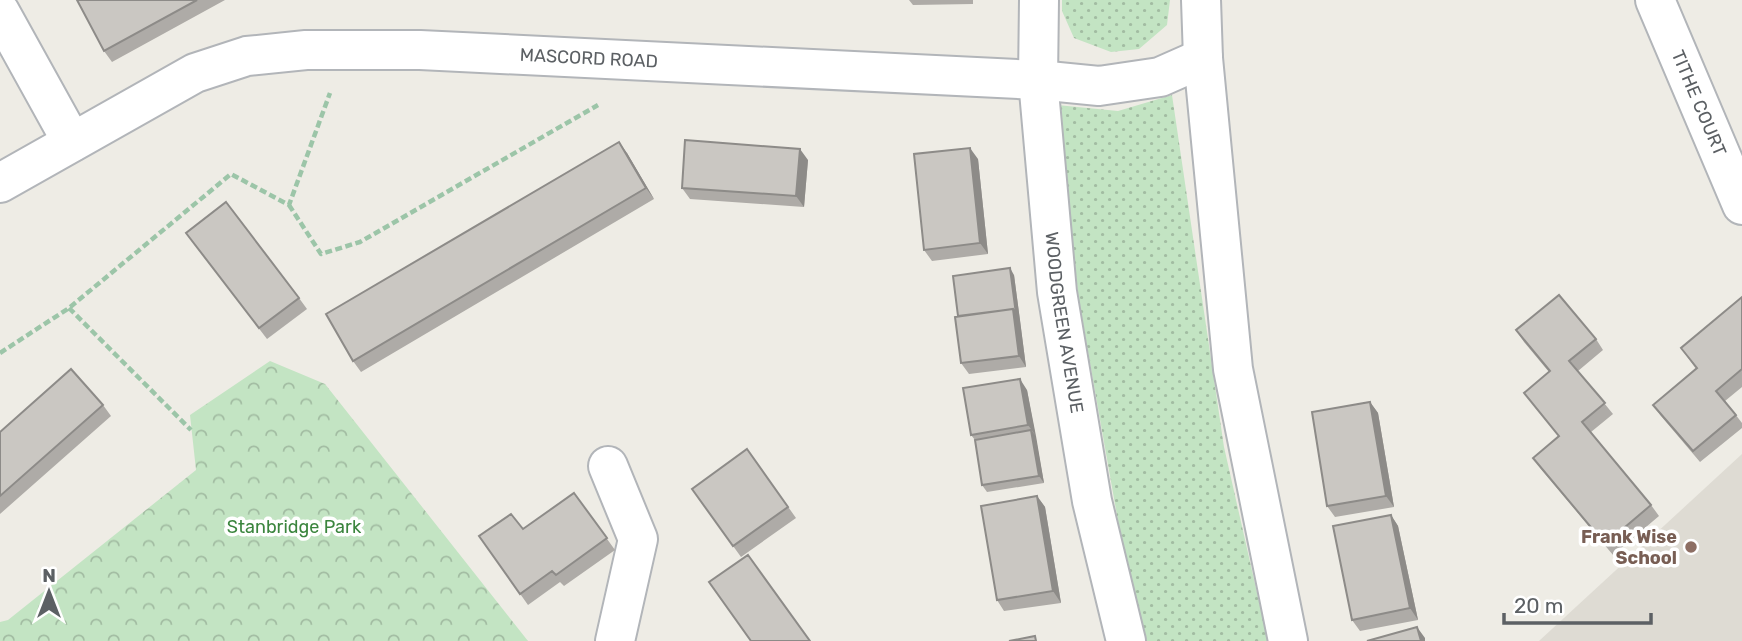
<svg xmlns="http://www.w3.org/2000/svg" width="1742" height="641" viewBox="0 0 1742 641" font-family="Rubik,sans-serif">
  <defs>
    <pattern id="grass-dots" width="8" height="8" patternUnits="userSpaceOnUse" patternTransform="scale(1.75)"><rect width="8" height="8" fill="#c3e4c3"/><path d="M2 2h.1M6 6h.1" fill="none" stroke="#a2bca2" stroke-width="1.8" stroke-linecap="round"/></pattern>
    <pattern id="park-crowns" width="20" height="18" patternUnits="userSpaceOnUse" patternTransform="scale(1.75)"><rect width="20" height="18" fill="#c3e4c3"/><path d="M2 6a3 3 0 1 1 6 0M12 15a3 3 0 1 1 6 0" fill="none" stroke="#a2bca2"/></pattern>
  </defs>
  <rect width="100%" height="100%" fill="#eeece5"/>
  <!-- education -->
  <path fill="#dedbd3" d="M1742,454V641H1539Z"/>
  <!-- grass -->
  <path fill="url(#grass-dots)" d="M1062,0H1170L1167,25L1139,49L1111,52L1074,38L1062,11Z
    M1172,95L1224,447L1268,641H1141L1135,617L1079,301L1057,105L1118,111Z"/>
  <!-- park -->
  <path fill="url(#park-crowns)" d="M270,361L325,384L528,641H0V622L8,620L196,470L190,415Z"/>
  <g fill="none" stroke-linecap="round" stroke-linejoin="round">
    <defs>
      <g id="minor">
        <path id="s1" d="M1039,0L1038,80L1057,292L1092,501L1126,641"/>
        <path d="M1201,0L1203,58L1233,369L1288,641"/>
        <path id="s2" d="M1655,0L1742,205"/>
        <path d="M0,12L72,142"/>
        <path id="s3" d="M0,183L195,73L247,56L306,50H420L1038,80L1099,86L1160,77L1203,58"/>
        <path d="M608,466L638,539L615,641"/>
      </g>
    </defs>
    <!-- minor casing -->
    <use href="#minor" stroke="#b2b5b9" stroke-width="42"/>
    <!-- path -->
    <path stroke="#9cc5a8" stroke-width="4.5" stroke-dasharray="7 3.5" stroke-linecap="butt" d="M289,205L321,254L360,242L598,105
      M69,308L191,430
      M0,353L69,308L231,174L289,205L330,93"/>
    <!-- minor -->
    <use href="#minor" stroke="#fff" stroke-width="38"/>
  </g>
  <!-- wall -->
  <path fill="#aeaba7" d="M77,0H225L112,62L104,51Z
    M909,0H973V4L913,5Z
    M627,153L654,199L361,372L353,361Z
    M978,159L988,254L932,261L924,250Z
    M808,160L804,207L690,199L682,188Z
    M186,233L299,298L307,309L267,339Z
    M1014,275L1026,367L969,374L961,363L958,316Z
    M1742,297V387L1725,401L1742,423V428L1700,462L1661,416L1653,405L1696,369L1681,348Z
    M1516,330L1596,339L1603,350L1578,371L1613,414L1591,432L1651,505L1659,516L1613,555L1541,469L1533,458L1559,436L1524,393L1549,372L1524,342Z
    M1027,390L1044,483L987,492L982,485L975,440L971,435Z
    M1370,402L1378,413L1394,507L1335,517L1327,506Z
    M103,405L111,416L0,514V432Z
    M747,449L796,518L741,557L692,489Z
    M574,493L615,550L564,586L560,582L528,605L479,536L523,529Z
    M1037,496L1045,507L1061,603L1004,611L997,600Z
    M1391,515L1398,526L1418,620L1360,631L1352,620Z"/>
  <!-- shaded-wall -->
  <path fill="#8d8b88" d="M619,142L627,153L654,199L646,188Z
    M970,148L978,159L988,254L980,243Z
    M800,149L808,160L804,207L796,196Z
    M1010,268L1014,275L1020,320L1016,314Z
    M1013,309L1020,320L1026,367L1019,356Z
    M1020,379L1027,390L1036,436L1028,425Z
    M1370,402L1378,413L1394,507L1386,496Z
    M1031,430L1036,436L1044,483L1039,476Z
    M1037,496L1045,507L1061,603L1053,591Z
    M1391,515L1398,526L1418,620L1410,608Z
    M1417,627L1425,638V641H1421Z"/>
  <!-- building -->
  <path fill="#cac7c2" stroke="#8d8b88" stroke-width="2" d="M77,0H197L104,51Z
    M685,140L800,149L796,196L682,188Z
    M619,142L646,188L353,361L326,314Z
    M970,148L980,243L924,250L914,154Z
    M226,202L299,298L259,328L186,233Z
    M1010,268L1016,314L1013,309L958,316L953,276Z
    M1559,295L1596,339L1569,361L1605,403L1582,422L1651,505L1605,544L1533,458L1559,436L1524,393L1550,371L1516,330Z
    M1742,297V369L1716,391L1736,415L1693,451L1653,405L1697,368L1681,348Z
    M1013,309L1019,356L961,363L955,317Z
    M71,369L103,405L0,496V432Z
    M1020,379L1028,425L971,435L963,388Z
    M1370,402L1386,496L1327,506L1312,412Z
    M1031,430L1039,476L982,485L975,440Z
    M747,449L788,507L733,546L692,489Z
    M574,493L607,538L556,575L552,571L520,594L479,536L511,514L523,529Z
    M1037,496L1053,591L997,600L981,506Z
    M1391,515L1410,608L1352,620L1333,526Z
    M748,555L810,641H751L709,582Z
    M1417,627L1421,641H1367Z
    M1035,636L1036,641H1009Z"/>
  <!-- markers -->
  <circle fill="#8d6e63" stroke="#fff" stroke-width="2.5" cx="1691" cy="547" r="7"/>
  <g text-anchor="middle" stroke-width="7" stroke-linejoin="round" paint-order="stroke">
    <!-- street labels -->
    <g font-size="18" fill="#5c6064" stroke="#fff">
      <text dy="6" stroke="none"><textPath href="#s3" startOffset="621">MASCORD ROAD</textPath></text>
      <text dy="6" stroke="none"><textPath href="#s2" startOffset="112">TITHE COURT</textPath></text>
      <text dy="6" stroke="none"><textPath href="#s1" startOffset="324">WOODGREEN AVENUE</textPath></text>
    </g>
    <!-- park labels -->
    <g font-size="18" fill="#3b853e" stroke="#fff">
      <text x="294" y="533">Stanbridge Park</text>
    </g>
    <!-- education labels -->
    <g font-size="18" font-weight="bold" fill="#785e54" stroke="#fff" text-anchor="end">
      <text x="1677" y="543">Frank Wise<tspan x="1677" dy="21">School</tspan></text>
    </g>
  </g>
  <!-- north arrow -->
  <g transform="translate(49 592)" stroke="#ffffff" stroke-width="5" paint-order="stroke">
  <path d="M0-5L12 26L0 18L-12 26Z" fill="#5c6064"/>
  <text y="-10" font-size="19" font-weight="bold" text-anchor="middle" fill="#5c6064">N</text>
  </g>
  <!-- scale -->
  <path d="M1504 613v10h147v-10" fill="none" stroke="#5c6064" stroke-width="3.5"/>
  <text x="1514" y="613" font-size="21" fill="#5c6064" stroke="#ffffff" stroke-width="5" paint-order="stroke">20 m</text>
</svg>
